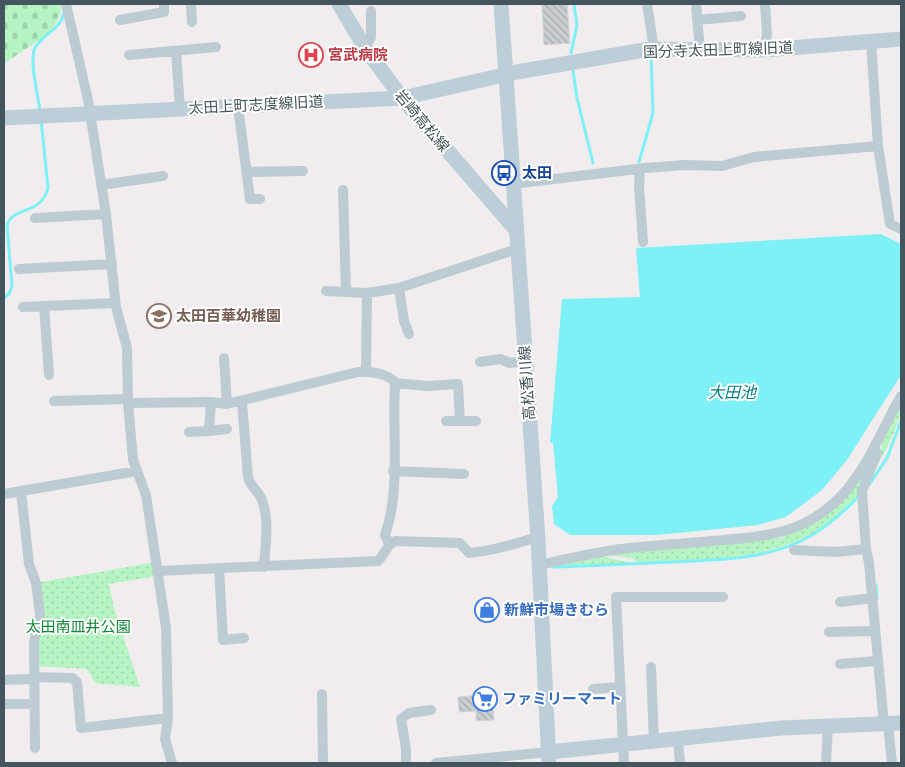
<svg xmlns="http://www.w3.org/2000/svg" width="905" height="767" viewBox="0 0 905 767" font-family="Rubik,'Noto Sans JP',sans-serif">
  <defs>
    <pattern id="green-dots" width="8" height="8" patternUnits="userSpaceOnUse" patternTransform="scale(1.25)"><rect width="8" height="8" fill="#b6f4c3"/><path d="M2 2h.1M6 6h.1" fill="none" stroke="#9ed3aa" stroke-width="1.8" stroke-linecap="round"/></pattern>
    <pattern id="cemetery-stones" width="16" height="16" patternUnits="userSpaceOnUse" patternTransform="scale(1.25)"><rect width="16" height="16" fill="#b6f4c3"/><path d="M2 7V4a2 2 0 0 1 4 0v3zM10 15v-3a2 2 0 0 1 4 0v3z" fill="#9ed3aa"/></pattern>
    <pattern id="building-back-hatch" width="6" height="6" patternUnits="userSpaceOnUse" patternTransform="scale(1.25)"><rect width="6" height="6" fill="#c9ced3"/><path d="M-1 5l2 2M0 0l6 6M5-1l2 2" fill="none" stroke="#a5aaae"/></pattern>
  </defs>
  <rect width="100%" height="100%" fill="#f1edee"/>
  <!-- green -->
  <path fill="url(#green-dots)" d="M901,404C901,426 880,461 868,481L880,453L885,432Z
    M875,454C870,466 867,482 860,493C856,500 847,506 841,512C786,564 708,558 638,563L632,558L606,555L781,538L818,520Z
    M600,556L632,563L553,566Z
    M156,562L157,576L109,584L114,608L140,687L95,683L87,669L35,666L36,583Z"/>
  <!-- cemetery -->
  <path fill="url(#cemetery-stones)" d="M4,4H61C62,34 24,48 4,64Z"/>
  <!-- water -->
  <path fill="#7ef1f6" d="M881,234L901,244V375L847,460L822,490L786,517L758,525L657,535H570L554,524L552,506L558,497L553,443H550L562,299L640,297L636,248Z"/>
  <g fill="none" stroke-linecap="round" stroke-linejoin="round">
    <!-- stream -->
    <path stroke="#7ef1f6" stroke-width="3" d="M571,53L577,25L574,4
      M573,71L577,98L593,163
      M40,111C38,96 29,60 35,48C43,33 61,30 64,12
      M639,162L653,113L651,54
      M4,298L9,294L12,286L7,225C14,205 41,216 48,188L41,119
      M869,485L887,458L901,421
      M553,567C592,566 631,564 670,562C714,560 761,560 801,541C824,530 843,513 860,495
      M876,585L877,599"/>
  </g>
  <!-- building -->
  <path fill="url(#building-back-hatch)" stroke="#d1d5da" d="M542,4H567L570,43L544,45Z
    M492,694L494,720L476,721V711L459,712L458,697Z"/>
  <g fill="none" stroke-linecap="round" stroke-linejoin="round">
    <!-- street -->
    <path stroke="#bcccd2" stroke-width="10" d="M66,4L88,100L106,214L116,307L127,348L128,403L133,460L146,495L166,628L168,718L165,739L172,763
      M191,4L192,22
      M647,4L654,49
      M696,4L700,51
      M120,20L164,12V4
      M697,20L741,16
      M871,42L878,146L890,224L901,229
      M365,48L371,37V11
      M765,50L767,33L765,4
      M176,51L180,109
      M129,55L216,47
      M238,106L250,199H260
      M640,169L639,187L643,242
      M247,172L303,171
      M513,184L645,168L685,165L722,166L754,157L878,146
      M101,185L163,176
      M343,190L346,292
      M35,218L106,214
      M19,269L112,264
      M399,288L404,321L409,334
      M326,291L367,293L399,288L517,249
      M44,306L49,375
      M23,307L115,303
      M224,358L227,404
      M480,362L500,359L510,363L525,361
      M366,371L367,293
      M394,383L428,386L458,384L460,421H476
      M54,401L128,399
      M242,402L248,477C250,487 259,491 262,500C270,521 265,546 264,567
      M128,403L211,402L227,404L358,372C371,371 383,373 393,380L395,385C392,432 401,490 385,535L389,544
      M446,421H460
      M209,431L227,429
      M189,432L209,431L211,402
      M877,453L862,491L866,549L869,563L884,725
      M393,471L464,474
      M21,492L29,564L36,583L40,615L34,642L35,748
      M4,494L137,471
      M794,550L835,552L866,549
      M539,565C569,559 598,551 629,548C660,545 692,543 723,540C771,536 808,532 843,494C869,465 882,429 901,396
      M219,569L223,640L244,638
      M157,571L378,561C385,554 386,546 395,541L460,543L469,553C493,551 516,544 537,537
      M840,602L873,598
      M829,632L875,631
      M840,664L877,661
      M651,667L654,742
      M34,677L72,678L77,682L81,728L168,718
      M4,680L33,679
      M593,689L621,687
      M322,694L323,763
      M4,704H35
      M888,725L892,763
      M678,740L680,763
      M406,763V749L401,719L409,713L431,710
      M436,763L549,752
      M624,763L616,597H723
      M826,763L828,725"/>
    <!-- secondary -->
    <path stroke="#bcced7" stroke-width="15" d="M339,4L365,48L402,98L516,230
      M501,4L538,539L549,763
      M4,118L402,98L517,72L650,49L765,50L901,39
      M549,752L781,728L901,723"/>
  </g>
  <!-- icons -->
  <defs>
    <symbol id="hospital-ring" viewBox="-11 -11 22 22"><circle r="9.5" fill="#fff" stroke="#e0444e" stroke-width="1.5"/><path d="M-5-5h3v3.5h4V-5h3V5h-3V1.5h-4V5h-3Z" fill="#e0444e"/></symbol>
    <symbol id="bus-ring" viewBox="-11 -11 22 22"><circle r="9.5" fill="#fff" stroke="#1a4fb4" stroke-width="1.5"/><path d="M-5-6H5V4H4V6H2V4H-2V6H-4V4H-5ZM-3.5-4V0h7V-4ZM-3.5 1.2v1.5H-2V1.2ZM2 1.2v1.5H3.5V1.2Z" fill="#1a4fb4"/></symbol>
    <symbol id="school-ring" viewBox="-11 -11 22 22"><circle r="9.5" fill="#fff" stroke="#8d6e63" stroke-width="1.5"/><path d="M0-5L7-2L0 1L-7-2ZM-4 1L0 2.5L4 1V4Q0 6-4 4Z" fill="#8d6e63"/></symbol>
    <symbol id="shop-ring" viewBox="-11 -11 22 22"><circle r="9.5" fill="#fff" stroke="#3f7fe0" stroke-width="1.5"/><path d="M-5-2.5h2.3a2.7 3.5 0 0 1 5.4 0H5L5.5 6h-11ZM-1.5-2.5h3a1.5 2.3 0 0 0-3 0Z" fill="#3f7fe0"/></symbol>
    <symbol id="supermarket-ring" viewBox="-11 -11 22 22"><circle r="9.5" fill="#fff" stroke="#3f7fe0" stroke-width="1.5"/><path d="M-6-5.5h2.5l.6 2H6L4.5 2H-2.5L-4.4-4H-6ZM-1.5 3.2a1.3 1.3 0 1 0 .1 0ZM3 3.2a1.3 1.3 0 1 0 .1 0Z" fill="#3f7fe0"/></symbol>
  </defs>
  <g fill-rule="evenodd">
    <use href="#hospital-ring" x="297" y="41" width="28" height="28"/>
    <use href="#bus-ring" x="490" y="159" width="28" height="28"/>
    <use href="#school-ring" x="145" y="302" width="28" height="28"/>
    <use href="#shop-ring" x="473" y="596" width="28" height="28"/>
    <use href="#supermarket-ring" x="471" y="685" width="28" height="28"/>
  </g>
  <g text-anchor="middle" stroke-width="4" stroke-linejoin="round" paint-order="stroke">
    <!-- street labels -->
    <g font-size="15" fill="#44555d" stroke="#fff">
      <text transform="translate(718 50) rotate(-2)" y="5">国分寺太田上町線旧道</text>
      <text transform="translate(256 105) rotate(-3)" y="5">太田上町志度線旧道</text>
      <text transform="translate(422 121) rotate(50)" y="5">岩崎高松線</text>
      <text transform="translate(527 383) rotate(-94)" y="5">高松香川線</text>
    </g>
    <!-- health labels -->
    <g font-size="15" font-weight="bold" fill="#be3a42" stroke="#fff" text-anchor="start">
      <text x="328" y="60">宮武病院</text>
    </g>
    <!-- transit labels -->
    <g font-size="15" font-weight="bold" fill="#164399" stroke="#fff" text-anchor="start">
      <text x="522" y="178">太田</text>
    </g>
    <!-- education labels -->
    <g font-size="15" font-weight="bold" fill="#785e54" stroke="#fff" text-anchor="start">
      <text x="176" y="321">太田百華幼稚園</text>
    </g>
    <!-- shop labels -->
    <g font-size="15" font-weight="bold" fill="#366cbe" stroke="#fff" text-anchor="start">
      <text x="504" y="615">新鮮市場きむら</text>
      <text x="502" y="704">ファミリーマート</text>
    </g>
    <!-- park labels -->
    <g font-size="15" fill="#0c8734" stroke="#fff">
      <text x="78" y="632">太田南皿井公園</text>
    </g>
    <!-- water labels -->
    <g font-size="16" font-style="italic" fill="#057e83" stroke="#fff">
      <text x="732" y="398">大田池</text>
    </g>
  </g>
  <!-- border -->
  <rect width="905" height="767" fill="none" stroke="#44555d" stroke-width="10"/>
</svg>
